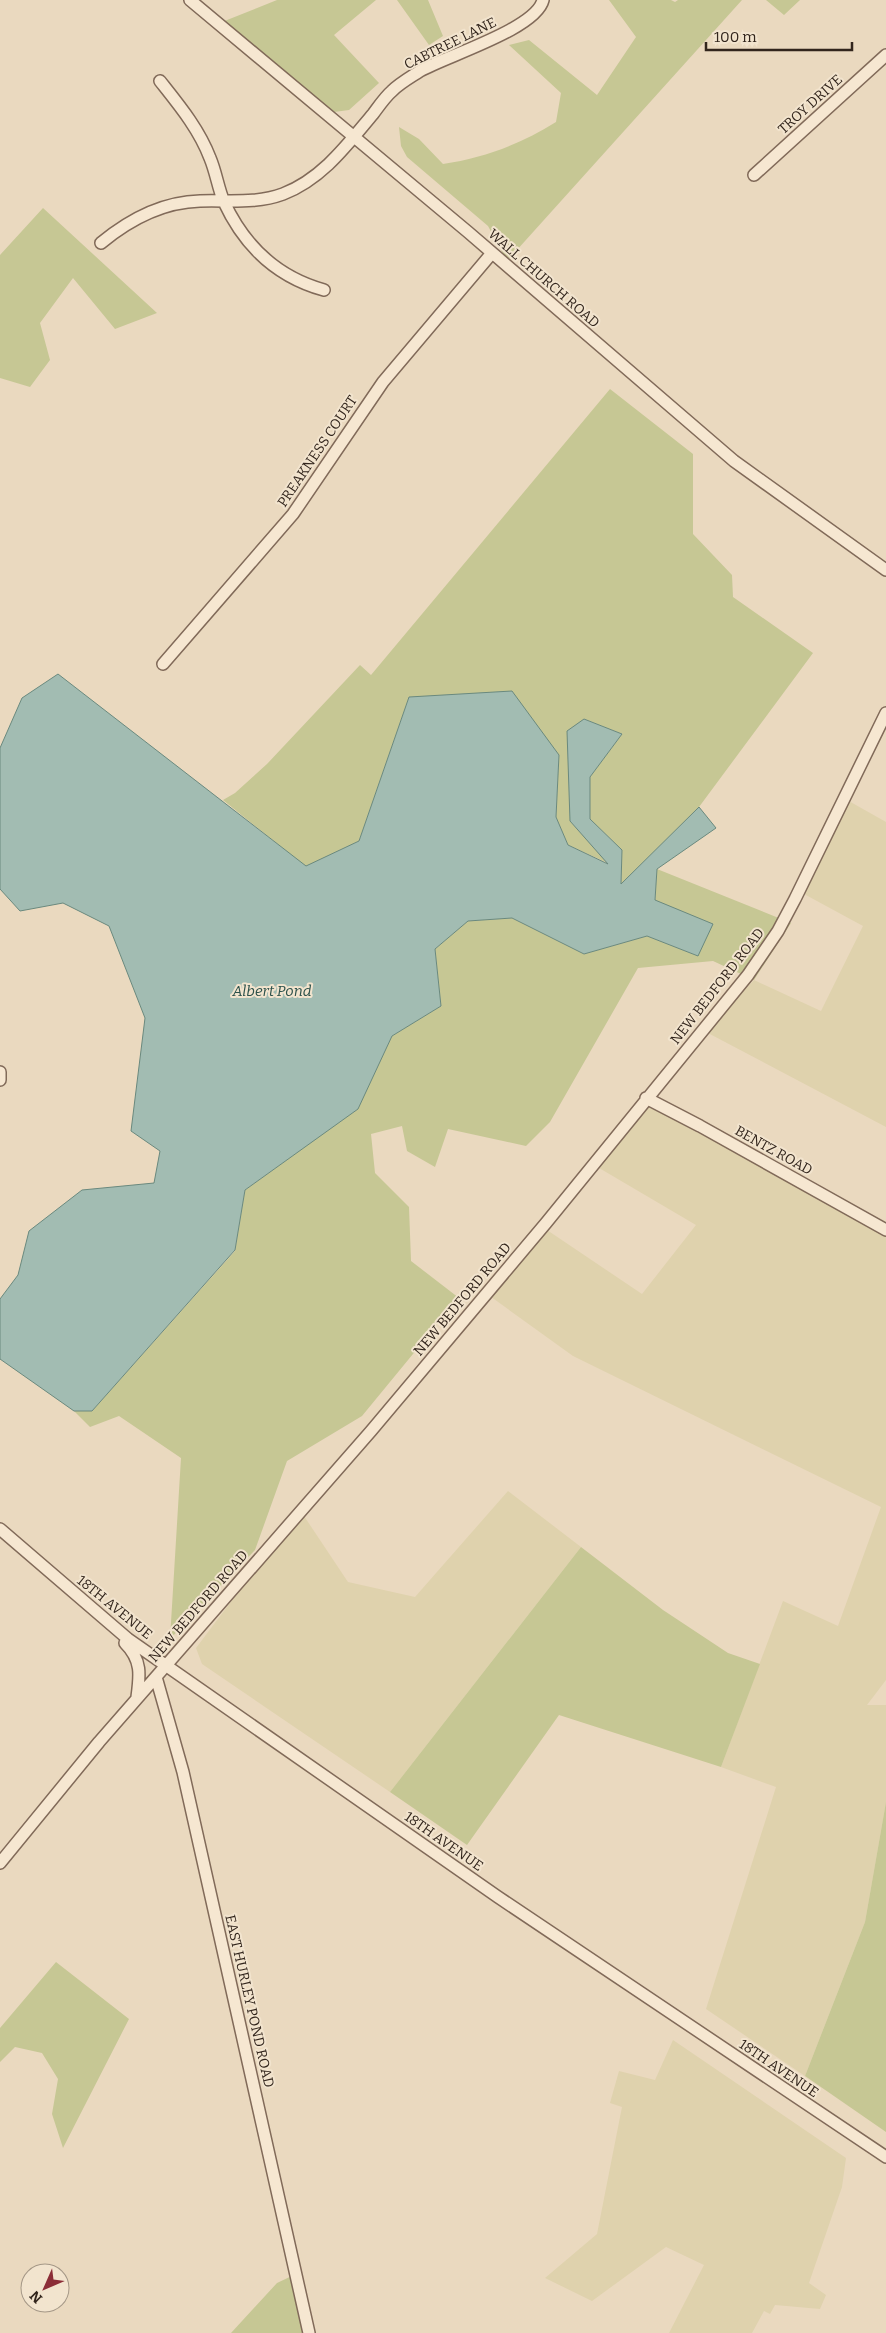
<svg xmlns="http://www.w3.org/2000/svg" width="886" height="2333" viewBox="0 0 886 2333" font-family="Bitter,serif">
  <rect width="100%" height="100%" fill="#ead9bf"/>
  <!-- farmland -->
  <path fill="#dfd2ad" d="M847,800L886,822V1127L706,1032L754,980L821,1011L863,926L804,894Z
    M647,1102L886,1229V1680L867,1705H886V1802L865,1922L805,2076L706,2009L776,1787L721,1767L783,1601L838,1626L881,1507L573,1356L487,1294L544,1228L642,1294L696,1225L594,1165Z
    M508,1491L581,1547L390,1792L202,1664L196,1648L300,1510L348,1582L415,1597Z
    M673,2040L846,2158L842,2187L809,2283L826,2295L820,2309L775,2305L770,2314L764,2311L752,2333H669L704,2265L666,2247L592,2301L545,2278L597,2234L622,2107L610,2103L619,2071L655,2080Z"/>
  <!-- green -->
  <path fill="#c6c794" d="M277,0H376L334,35L379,83L349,110L334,112L222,22Z
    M397,0H428L443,36L429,45Z
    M609,0H671L675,2L678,0H742L507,261L488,226L407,157L401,146L399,127L419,139L443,164C484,158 521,144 556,122L561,93L509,45L529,40L597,95L636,37Z
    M766,0H800L784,15Z
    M43,208L157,313L115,329L73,278L40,323L50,360L30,387L0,378V255Z
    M610,389L693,454V534L732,575L733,597L813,653L699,807L621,885L622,850L590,819V777L622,734L584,719L570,821L610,864L568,845L556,817L559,755L409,697L359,841L306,867L223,800L235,793L267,764L360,665L371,675Z
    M657,869L791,923L754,980L713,961L638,968L550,1122L526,1146L448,1129L435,1167L407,1151L402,1126L371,1134L375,1173L409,1207L411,1261L459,1298L362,1416L287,1461L255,1550L170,1639L181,1458L119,1416L90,1427L74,1411H92L235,1251L245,1190L357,1109L392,1036L441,1006L435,949L468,921L512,918L584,954L647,936L698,956L655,900Z
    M581,1547L663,1610L728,1653L760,1664L721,1767L559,1715L467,1845L390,1792Z
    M886,1802V2132L805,2076L865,1922Z
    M56,1962L129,2019L63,2148L52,2114L58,2079L42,2053L15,2047L0,2062V2028Z
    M298,2273L312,2333H231L277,2283Z"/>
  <!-- water -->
  <path fill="#a2bcb2" stroke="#6a897e" d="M58,674L306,866L359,841L409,697L512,691L559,755L556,817L568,845L608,864L570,821L567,731L584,719L622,734L590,777V819L622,850L621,884L699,807L716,828L657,869L655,900L713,924L698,956L647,936L584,954L512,918L468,921L435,949L441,1006L392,1036L358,1109L245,1190L235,1250L92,1411H74L0,1359V1299L18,1275L29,1231L82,1190L154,1183L160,1151L131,1131L145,1018L109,926L63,903L20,911L0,889V748L22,698Z"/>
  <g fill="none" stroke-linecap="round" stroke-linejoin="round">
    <defs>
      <path id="minor" d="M190,0L468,232L734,461L886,570
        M160,81C179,105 199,129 210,158C216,172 218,188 224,202C244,245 277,277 324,290
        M754,175L886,55
        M101,243C130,219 162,202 200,201C228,200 256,204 283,194C322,179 347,145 373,114C379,106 385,97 392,91C400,83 411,77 420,71C446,56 536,29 543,0
        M163,664L293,514L383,382L492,253
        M0,1072V1080
        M646,1098L700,1126L886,1230
        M0,1529L128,1639L498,1897L886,2157
        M125,1643C142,1660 140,1675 137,1697
        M156,1677L183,1772L309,2333
        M0,1863L99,1742L371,1431L546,1223L748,975L778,931L795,899L886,713"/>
    </defs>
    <!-- minor casing -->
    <use href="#minor" stroke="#816a59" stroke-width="14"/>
    <!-- minor -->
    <use href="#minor" stroke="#f6e7d1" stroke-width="11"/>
  </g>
  <g text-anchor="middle" stroke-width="4" stroke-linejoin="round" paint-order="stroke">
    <!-- street labels -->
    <g font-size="14" fill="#32251c" stroke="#f2e4ce">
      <text transform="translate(450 43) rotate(-26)" y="5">CABTREE LANE</text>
      <text transform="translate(810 104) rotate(-42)" y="5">TROY DRIVE</text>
      <text transform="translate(544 278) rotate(41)" y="5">WALL CHURCH ROAD</text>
      <text transform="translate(317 451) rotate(-56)" y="5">PREAKNESS COURT</text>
      <text transform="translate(717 986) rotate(-52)" y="5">NEW BEDFORD ROAD</text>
      <text transform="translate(774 1150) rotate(29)" y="5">BENTZ ROAD</text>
      <text transform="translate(462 1299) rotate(-50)" y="5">NEW BEDFORD ROAD</text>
      <text transform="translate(198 1606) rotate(-49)" y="5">NEW BEDFORD ROAD</text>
      <text transform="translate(115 1607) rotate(39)" y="5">18TH AVENUE</text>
      <text transform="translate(444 1841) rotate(35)" y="5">18TH AVENUE</text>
      <text transform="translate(250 2001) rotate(77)" y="5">EAST HURLEY POND ROAD</text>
      <text transform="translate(779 2068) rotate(34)" y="5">18TH AVENUE</text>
    </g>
    <!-- water labels -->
    <g font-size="15" font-style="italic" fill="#2c514b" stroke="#f2e4ce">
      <text x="272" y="996">Albert Pond</text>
    </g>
  </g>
  <!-- north arrow -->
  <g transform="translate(45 2288) rotate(225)"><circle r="24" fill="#f2e4ce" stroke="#a59887"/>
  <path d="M0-4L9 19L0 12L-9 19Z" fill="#8c2d37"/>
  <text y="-8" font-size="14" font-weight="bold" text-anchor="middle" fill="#32251c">N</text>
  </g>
  <!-- scale -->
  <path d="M706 42v8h146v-8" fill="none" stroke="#32251c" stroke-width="2.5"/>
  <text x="714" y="42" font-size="15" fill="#32251c" stroke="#f2e4ce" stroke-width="4" paint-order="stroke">100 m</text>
</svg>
